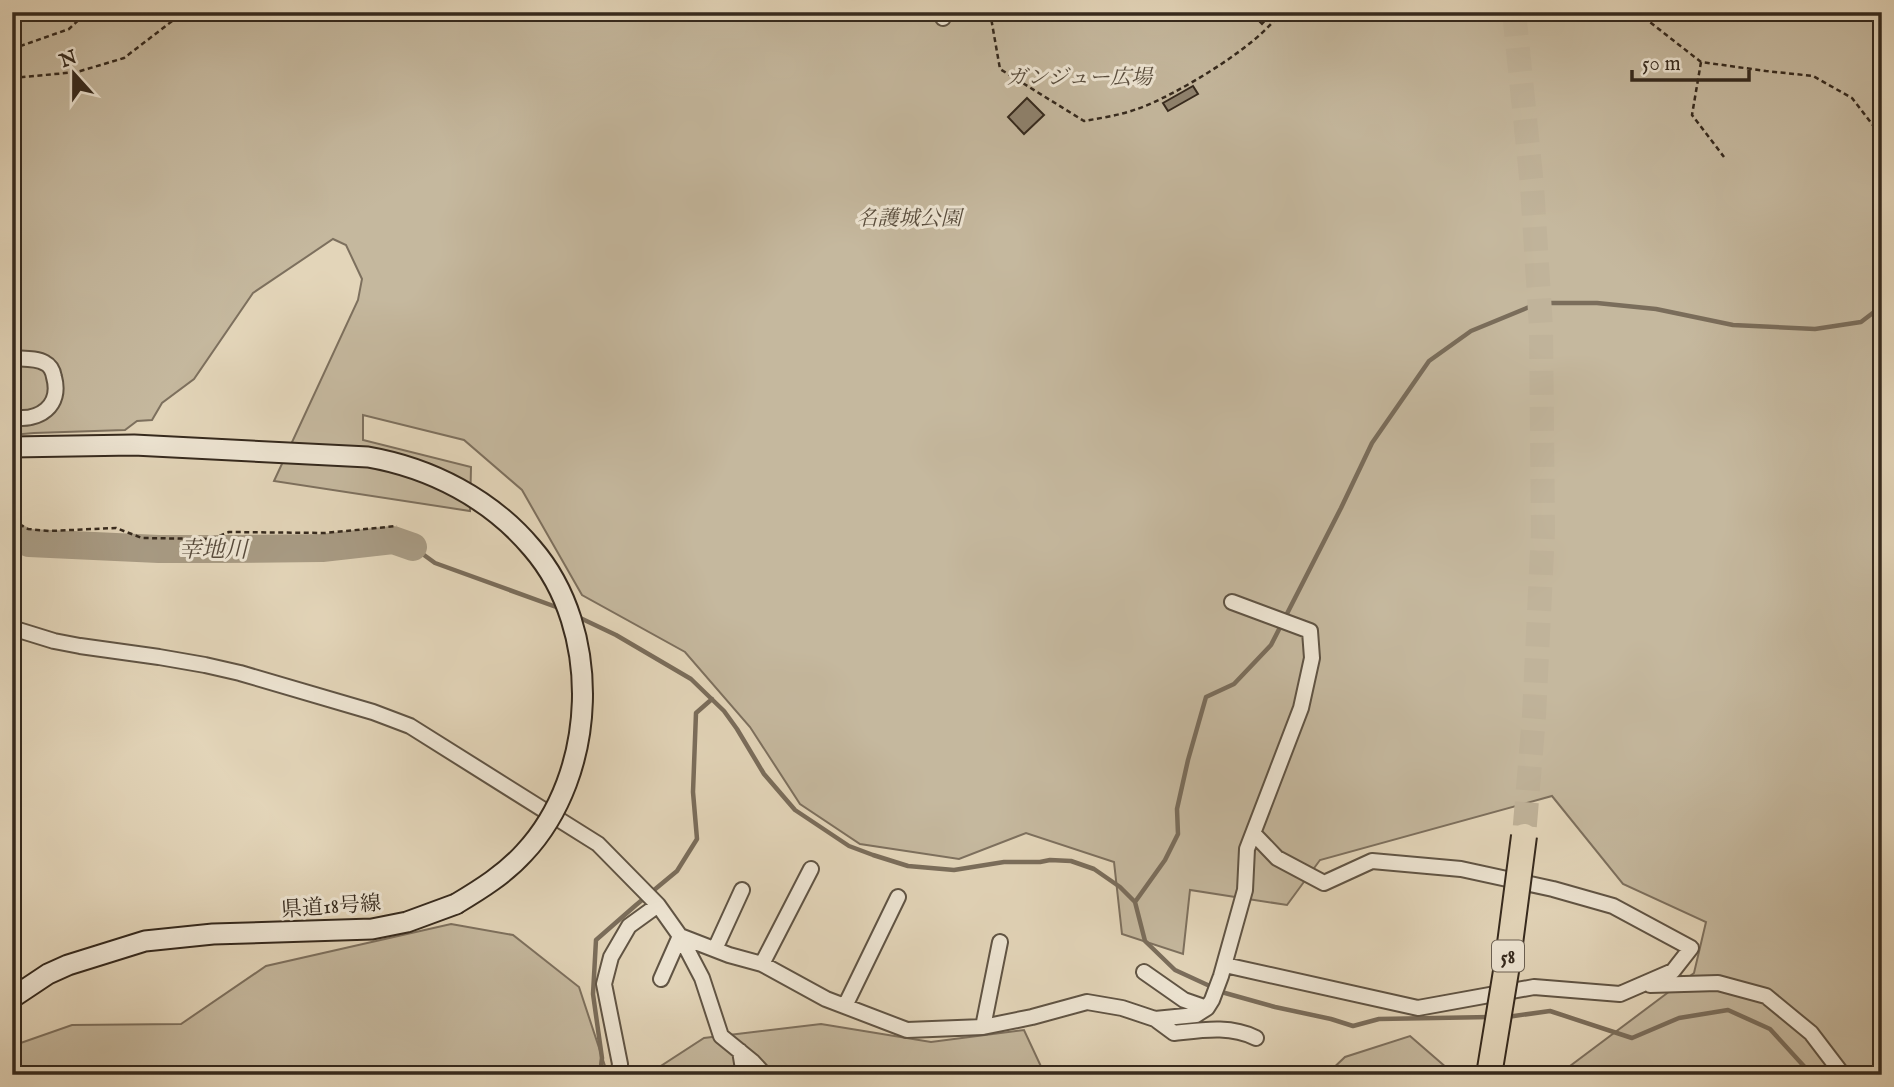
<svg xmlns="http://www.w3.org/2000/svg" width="1894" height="1087" viewBox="0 0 1894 1087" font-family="'IM FELL English','Noto Serif JP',serif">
  <rect width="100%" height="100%" fill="#e3d5b9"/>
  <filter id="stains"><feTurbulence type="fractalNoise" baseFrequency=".00286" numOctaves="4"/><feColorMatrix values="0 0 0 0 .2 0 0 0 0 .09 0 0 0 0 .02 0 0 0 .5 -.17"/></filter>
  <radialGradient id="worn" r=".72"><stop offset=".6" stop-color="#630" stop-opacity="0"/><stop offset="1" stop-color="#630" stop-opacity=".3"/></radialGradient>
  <!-- green -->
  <path fill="#c5b89e" stroke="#7d705e" stroke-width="2" d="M12,12H1882V1075H1558L1694,973L1706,922L1623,884L1552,796L1320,860L1287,905L1190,890L1183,954L1122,934L1114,862L1026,833L959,859L860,844L800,804L750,727L685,652L582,595L522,490L464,440L363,415V440L471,467L470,511L274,481L358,300L362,279L346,245L333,239L253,293L194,379L162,403L152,420L137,421L125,430L34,433L12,435Z
    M451,924L513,935L579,987L608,1075H12V1046L72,1025L181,1024L266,966Z
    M821,1024L931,1042L1024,1030L1045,1075H647L704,1038Z
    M1410,1036L1455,1075H1326L1345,1057Z"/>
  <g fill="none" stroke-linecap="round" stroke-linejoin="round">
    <!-- stream -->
    <path stroke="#7a6d5b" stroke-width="4.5" d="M413,547L435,563L559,608
      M576,616L616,635L691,679L724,711L737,729L764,774L795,810L849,846L873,855L908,866L954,870L1004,862H1040L1050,860L1071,861L1094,869L1120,887L1135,902L1145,941L1175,970L1225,993L1275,1007L1331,1019L1353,1026L1379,1019L1491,1017
      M1135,902L1165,860L1178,834L1177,809L1188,760L1206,697L1234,684L1271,645L1341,508L1372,443L1429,361L1471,331L1539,303H1597L1656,309L1733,325L1815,329L1861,322L1882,306
      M1507,1017L1550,1011L1632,1038L1679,1018L1728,1010L1770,1029L1812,1075
      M600,1075L602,1058L593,994L596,940L636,905L677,871L697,839L693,792L696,713L712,699"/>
    <!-- river -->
    <path stroke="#a89b84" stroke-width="28" d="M12,536L29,543L159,549H220L322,548L393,540L413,547"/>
  </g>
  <!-- building -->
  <path fill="#8f826e" stroke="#35291d" stroke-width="2" d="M1254,12H1273L1262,24L1252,14Z
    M1193,86L1198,94L1168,111L1163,103Z
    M1027,98L1044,115L1024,134L1008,117Z"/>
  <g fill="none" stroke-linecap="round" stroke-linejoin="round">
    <!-- highway-tunnel -->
    <path stroke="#c0b39a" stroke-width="24" stroke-dasharray="24 12" stroke-linecap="butt" d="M1514,12L1532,186L1541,328L1543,531L1534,716L1524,836"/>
    <defs>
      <path id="street" d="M940,12L943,18
        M12,358C22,359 37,358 45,363C51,366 53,371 54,377C62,406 39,422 12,417
        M12,628L54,641L80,646L159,657L205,665L240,673L373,712L410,726L598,844L658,905L680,936L729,955L762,964L826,999L907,1030L983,1027L1032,1017L1087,1002L1122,1008L1155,1019L1196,1015L1207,1008L1212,1000L1221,976L1245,890L1247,849L1301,708L1312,658L1310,631L1232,602
        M680,936L702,978L721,1036L753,1062L765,1075
        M715,949L742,890
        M762,964L811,869
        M1225,965L1418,1008L1534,987L1620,994L1673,971L1691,948L1613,906L1553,889L1461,869L1372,861L1324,883L1277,858L1253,833
        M1144,972L1184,1000L1207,1008
        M661,979L680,936
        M1650,985L1718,983L1766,996L1811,1033L1843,1075
        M845,1006L898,897
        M1155,1019L1174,1033C1202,1030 1230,1025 1256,1038
        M983,1027L1000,942
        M740,1051L744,1075
        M618,1075L620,1064L604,984L611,957L629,926L658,905"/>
      <path id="secondary" d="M12,998L48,974L68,965L145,941L213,934L372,929L407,922L456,904"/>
    </defs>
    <!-- street casing -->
    <use href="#street" stroke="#605444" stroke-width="18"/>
    <!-- secondary casing -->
    <use href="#secondary" stroke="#35291d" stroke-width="23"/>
    <!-- path -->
    <path stroke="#35291d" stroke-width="2.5" stroke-dasharray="5 3.5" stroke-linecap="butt" d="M213,12L220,17L231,12
      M990,12L1000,69L1084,121C1101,118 1121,115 1137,109C1173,97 1262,44 1280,12
      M1637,12L1701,62L1766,71L1813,76L1852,98L1882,137
      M12,49L69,29L87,12
      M1701,62L1692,115L1724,157
      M12,78L77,72L124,58L184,12
      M12,520L28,529L49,531L116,528L142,538L212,539L229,532L325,533L397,526"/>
    <!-- street -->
    <use href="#street" stroke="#ede4d2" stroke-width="14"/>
    <!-- secondary -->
    <use href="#secondary" stroke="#ede4d2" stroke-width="19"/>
    <defs>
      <path id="secondary-bridge" d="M12,447L134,445L368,457C431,468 491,499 532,548C603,630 598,774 524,853C505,874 481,889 456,904"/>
      <path id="highway-bridge" d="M1489,1075L1508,959L1524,836"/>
    </defs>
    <!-- secondary-bridge casing -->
    <use href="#secondary-bridge" stroke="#35291d" stroke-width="23" stroke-linecap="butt"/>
    <!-- highway-bridge casing -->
    <use href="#highway-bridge" stroke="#35291d" stroke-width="28" stroke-linecap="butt"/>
    <!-- secondary-bridge -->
    <use href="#secondary-bridge" stroke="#ede4d2" stroke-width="19"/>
    <!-- highway-bridge -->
    <use href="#highway-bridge" stroke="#e3d5b9" stroke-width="24"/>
  </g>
  <g text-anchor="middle" stroke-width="6" stroke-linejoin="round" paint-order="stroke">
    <!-- shield labels -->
    <rect fill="#ede4d2" stroke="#6c6153" stroke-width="2" x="1492" y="940.5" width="32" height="31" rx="5"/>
    <g font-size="19" font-weight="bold" fill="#35291d">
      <text x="1508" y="963">58</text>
    </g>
    <!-- park labels -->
    <g font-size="21" font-style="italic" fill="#594d3d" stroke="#ede4d2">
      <text x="1079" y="84">ガンジュー広場</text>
      <text x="909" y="225">名護城公園</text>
    </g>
    <!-- street labels -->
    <g font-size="21" fill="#35291d" stroke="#ede4d2">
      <text transform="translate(331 906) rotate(-4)" y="7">県道18号線</text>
    </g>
    <!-- water labels -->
    <g font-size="23" font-style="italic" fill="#584b3c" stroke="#ede4d2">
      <text x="213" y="557">幸地川</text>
    </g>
  </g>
  <!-- margin -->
  <rect width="1894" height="1087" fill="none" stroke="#e3d5b9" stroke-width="42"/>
  <rect x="14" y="14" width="1866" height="1059" fill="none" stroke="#35291d" stroke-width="3.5"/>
  <rect x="21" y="21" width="1852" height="1045" fill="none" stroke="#35291d" stroke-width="2"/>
  <!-- north arrow -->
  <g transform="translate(74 74) rotate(339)" stroke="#ede4d2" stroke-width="5" paint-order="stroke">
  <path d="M0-5L12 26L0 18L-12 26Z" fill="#35291d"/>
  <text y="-10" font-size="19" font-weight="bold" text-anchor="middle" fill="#35291d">N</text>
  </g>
  <!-- scale -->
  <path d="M1632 70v10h117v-10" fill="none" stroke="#35291d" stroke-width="3.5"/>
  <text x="1642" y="70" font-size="21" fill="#35291d" stroke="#ede4d2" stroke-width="5" paint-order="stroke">50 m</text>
  <rect width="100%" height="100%" filter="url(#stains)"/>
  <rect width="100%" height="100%" fill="url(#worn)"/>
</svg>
